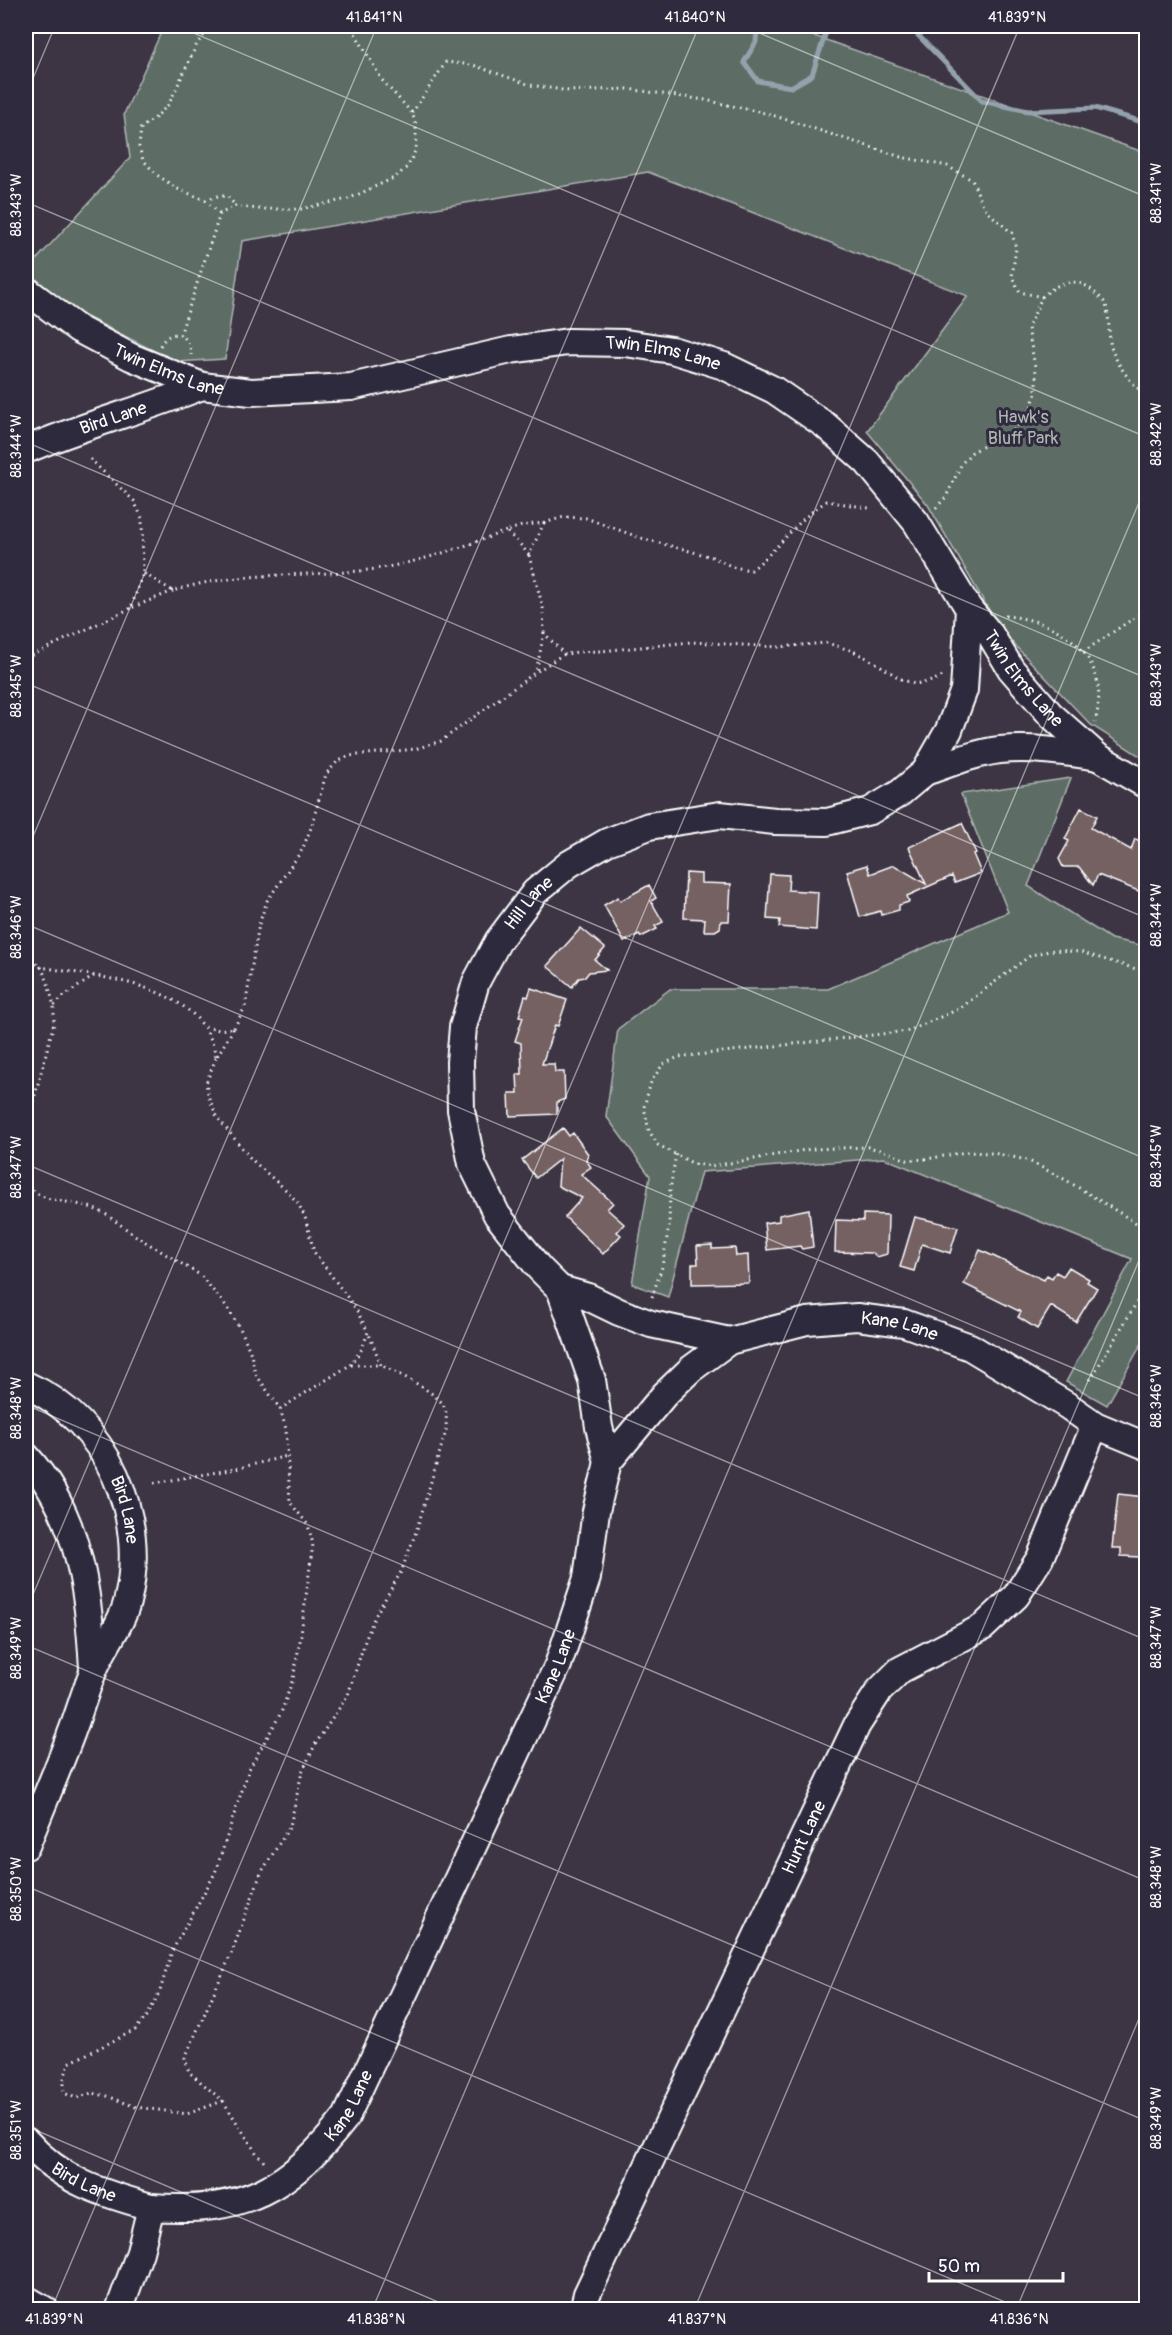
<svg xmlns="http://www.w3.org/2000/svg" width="1172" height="2335" viewBox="0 0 1172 2335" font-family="Pangolin,sans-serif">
  <rect width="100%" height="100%" fill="#3d3544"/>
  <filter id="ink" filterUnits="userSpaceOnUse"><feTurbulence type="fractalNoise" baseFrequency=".0167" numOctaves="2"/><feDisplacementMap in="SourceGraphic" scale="12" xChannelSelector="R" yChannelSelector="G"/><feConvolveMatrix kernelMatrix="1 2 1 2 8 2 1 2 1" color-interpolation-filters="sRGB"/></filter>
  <g filter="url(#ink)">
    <!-- green -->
    <path fill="#5d6d65" stroke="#aeb6b2" stroke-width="1.5" d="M164,26H786L1146,153V760L1091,725L1001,631L928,505L867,431L968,296L648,172L242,241L225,359L176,362L77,312L26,271L130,158L124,114Z
      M1071,778L1028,886L1111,939L1146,946V1336L1107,1405L1066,1382L1132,1259L884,1158L701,1172L668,1297L632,1284L650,1176L606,1116L618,1029L670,989H828L1008,912L961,794Z"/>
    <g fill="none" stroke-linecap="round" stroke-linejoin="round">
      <!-- stream -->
      <path stroke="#94a2ad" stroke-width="5" d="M757,26L756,42L744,62L758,81L791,87L812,75L828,26
        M909,26L982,101L1028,111L1095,108L1146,123"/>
    </g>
    <!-- building -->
    <path fill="#756062" stroke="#fff" stroke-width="1.5" d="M1081,808L1097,816L1091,828L1131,850L1135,839L1146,843V894L1098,875L1093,885L1079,867H1063L1059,859L1069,841L1065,839Z
      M962,823L976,853L973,854L981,873L955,883L952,876L907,896L909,902L899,905V910L881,915L880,911L860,917L847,871L867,865L870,874L894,865L926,884L909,847Z
      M686,873L701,874V883L731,884L729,921H721L720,928L715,931H704L705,919L684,918Z
      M770,874L789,875L788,890L818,892L816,930L779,927L780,920L767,919Z
      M649,885L656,898L651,901L663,922L655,926L657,929L641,937L639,934L624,942L604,905L618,897L620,901Z
      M581,928L605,948L595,960L607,970L589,972L585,977L579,978L572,987L547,966Z
      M531,988L567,1000L558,1026L555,1025L542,1064H554L555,1072H564L565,1099L557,1102V1114L510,1116L509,1093H518L517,1074H522L521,1043L515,1041L523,1017L519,1016L525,996L528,997Z
      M563,1128L569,1136L573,1133L588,1154L586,1160L591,1167L581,1174L613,1203L607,1209L624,1224L617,1232L621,1235L603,1254L565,1217L582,1198L558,1186L560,1159L536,1178L522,1160Z
      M809,1209L813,1247L802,1249L800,1246L767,1250L764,1223L779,1221V1215Z
      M863,1214L888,1215L887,1254L877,1257L873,1253L835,1252L836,1220L863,1221Z
      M915,1217L958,1227L950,1253L922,1244L914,1271L900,1267Z
      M712,1245V1249L735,1248L736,1256L748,1255L749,1283L692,1284V1264H698L697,1246Z
      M980,1250L1044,1280L1047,1275L1052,1278L1056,1272L1063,1276L1069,1267L1089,1279L1087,1282L1097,1288L1076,1322L1051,1306L1037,1329L1018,1317L1021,1312L964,1284Z
      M1118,1494L1145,1497L1146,1553L1141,1552L1140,1557L1121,1556V1548H1112Z"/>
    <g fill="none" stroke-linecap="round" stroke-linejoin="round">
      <defs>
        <g id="minor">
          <path id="s1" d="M26,290L78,329L131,357L202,386L251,392L351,387L511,350L568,342L625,343L672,350L724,366L774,390L825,425L867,462L916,522L969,609L990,634L1011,669L1051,715L1098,757L1146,785"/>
          <path id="s2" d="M26,450C83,425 144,410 202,386"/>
          <path d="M925,772C949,764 974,753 1000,750C1033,747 1065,752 1098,757"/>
          <path d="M560,1289L588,1297L619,1312L651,1324L729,1341"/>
          <path id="s3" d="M26,1385C107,1420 149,1518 127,1602C122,1625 101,1649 93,1672C86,1689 81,1706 75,1723C60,1765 42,1805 26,1846"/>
          <path d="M26,1456C80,1515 89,1594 93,1669"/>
          <path id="s4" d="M608,1462L599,1427L592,1380L560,1289L539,1268L497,1215L472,1164L461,1110L460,1062L463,1027L476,982L498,941L535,892L569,864L607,842L649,826L720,815L775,821L827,822L870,811L900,793L925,772L949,730L964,690L969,609"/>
          <path id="s5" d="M26,2141C61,2181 101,2193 151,2207"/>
          <path d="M26,2299L45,2310"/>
          <path id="s6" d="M119,2310L140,2252L151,2207C244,2214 290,2189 346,2117L558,1665L587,1578L596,1511L608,1462L665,1394L691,1369L729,1341L807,1321L857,1317L904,1323L970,1347L1068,1406L1095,1425L1146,1446"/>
          <path id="s7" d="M583,2310L587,2294L857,1725L879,1691L900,1670L983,1627L1016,1596L1040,1558L1095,1425"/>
        </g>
      </defs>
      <!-- minor casing -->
      <use href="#minor" stroke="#fff" stroke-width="30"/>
      <!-- path -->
      <path stroke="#fff" stroke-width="3" stroke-dasharray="1.5 4.5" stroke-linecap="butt" d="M211,26L197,44L169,104L155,118L141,128L139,147L143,160L157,175L178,189L205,200L220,214
        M412,113L446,62L473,65L530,85L569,91L628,89L705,100L769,114L901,157L947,166L972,180L982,203L989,213L1012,233L1016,248L1012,277L1020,292L1042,297L1028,328L1036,372V393L1029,413L1012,432L972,452L962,463L946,497L935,509
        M205,200L218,196H227L235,205
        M1042,297C1058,282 1077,275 1094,292C1098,296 1104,300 1106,305C1110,319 1108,334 1111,347C1117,365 1131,384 1146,395
        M180,335L220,214L235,206L258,209H301L348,199L396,177L408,166L416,149V124L412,113L382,80L351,26
        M160,346C171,326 190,333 191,355
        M90,459L134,501L142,518L143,573
        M544,523L564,517L586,518L641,538L712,557L733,567L751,570C779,549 797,519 827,501L869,508
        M529,555L519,543L506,531L525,525L544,523L529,555L543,608L544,633
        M173,591L131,608L143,573L173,591C228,573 289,576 346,572C402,569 454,550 506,531
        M1005,616C1063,620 1113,658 1095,722
        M1083,652L1146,610
        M565,655L544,633L536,672L562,655L577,652L601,651L691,642L779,647L827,643L853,651L878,664L899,678L914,684L929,682L943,676
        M26,658L131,608
        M26,957L41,967
        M1146,972L1080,952L1054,950L1031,955L959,1009L908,1031L679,1057L663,1064L651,1082L644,1107L649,1131L658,1145L694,1164L713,1166L811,1149L868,1147L888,1152L907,1160L927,1159L966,1152L993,1153L1027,1160L1066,1180L1146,1229
        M94,976L64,996L54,1006L47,980L41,967C100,978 204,982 216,1058L234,1028L219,1030L206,1027
        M234,1028L245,1007L259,924L267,901L302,850L311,828L326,774L337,762L349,756L415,749L441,741L536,672
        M216,1058L206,1083L209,1098L217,1117L251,1159L287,1191L298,1203L305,1217L314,1252L356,1309L368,1332
        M26,1143L29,1118L54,1023V1006
        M26,1176L27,1183L32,1191H26
        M32,1191L46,1198L87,1206L104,1213L139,1238L200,1275L227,1307L242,1332L251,1354L255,1373L280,1409L350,1365H381L368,1332L362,1349L350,1365
        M652,1297L662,1267L669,1226L670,1190L676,1154
        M1090,1380L1146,1287
        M280,1409L286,1429L290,1502L308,1525L313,1544L300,1641L293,1679L281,1713L249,1769L215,1873L172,1951L160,1991L148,2015L135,2030L69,2063L64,2079V2093L76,2098L92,2093L107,2096L136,2107L187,2114L223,2101L189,2072L185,2058L232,1952L261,1873L290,1826L302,1772L316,1743L348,1695L365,1641L375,1616L401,1572L416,1532L446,1431C446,1422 448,1411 442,1403C429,1388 399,1374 381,1365
        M154,1483L235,1469L287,1456
        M223,2101L257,2154L266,2164"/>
      <!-- minor -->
      <use href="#minor" stroke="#2f2a3d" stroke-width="26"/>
    </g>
  </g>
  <!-- ticks -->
  <path fill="none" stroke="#fff" stroke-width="1.5" stroke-opacity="0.45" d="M177,26L1146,437M743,26L1146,197M26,95L55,26M26,202L1146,678M26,442L1146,918M26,683L1146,1159M26,853L377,26M26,924L1146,1399M26,1164L1146,1640M26,1405L1146,1881M26,1611L699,26M26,1645L1146,2121M26,1886L1024,2310M26,2126L457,2310M51,2310L1020,26M372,2310L1146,486M694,2310L1146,1244M1016,2310L1146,2002"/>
  <g text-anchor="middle" stroke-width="6" stroke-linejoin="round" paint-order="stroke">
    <!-- street labels -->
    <g font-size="18" fill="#fff" stroke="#2f2a3d">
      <text dy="6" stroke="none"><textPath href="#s1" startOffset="669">Twin Elms Lane</textPath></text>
      <text dy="6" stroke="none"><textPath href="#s1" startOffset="165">Twin Elms Lane</textPath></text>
      <text dy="6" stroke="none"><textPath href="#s2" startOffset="93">Bird Lane</textPath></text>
      <text dy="6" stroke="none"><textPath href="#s1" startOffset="1173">Twin Elms Lane</textPath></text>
      <text dy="6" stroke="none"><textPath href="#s4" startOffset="615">Hill Lane</textPath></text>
      <text dy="6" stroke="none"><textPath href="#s6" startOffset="1390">Kane Lane</textPath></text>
      <text dy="6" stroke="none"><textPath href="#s3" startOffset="166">Bird Lane</textPath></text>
      <text dy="6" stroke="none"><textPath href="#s6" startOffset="832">Kane Lane</textPath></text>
      <text dy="6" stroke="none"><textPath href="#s7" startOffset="522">Hunt Lane</textPath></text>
      <text dy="6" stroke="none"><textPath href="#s6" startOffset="346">Kane Lane</textPath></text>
      <text dy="6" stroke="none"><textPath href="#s5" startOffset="72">Bird Lane</textPath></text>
    </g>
    <!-- park labels -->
    <g font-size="18" fill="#aeb6b2" stroke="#2f2a3d">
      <text x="1023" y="423">Hawk's<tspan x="1023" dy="21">Bluff Park</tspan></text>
    </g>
  </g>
  <!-- margin -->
  <rect width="1172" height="2335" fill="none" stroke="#2f2a3d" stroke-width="66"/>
  <!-- scale -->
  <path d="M929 2272v9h134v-9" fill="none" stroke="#ffffff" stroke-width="3"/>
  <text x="938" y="2272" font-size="18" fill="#ffffff" stroke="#2f2a3d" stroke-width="4.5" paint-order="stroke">50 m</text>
  <rect x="33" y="33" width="1106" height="2269" fill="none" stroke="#fff" stroke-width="2"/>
  <g font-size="15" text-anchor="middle" fill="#fff">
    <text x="374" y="22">41.841°N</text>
    <text x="695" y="22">41.840°N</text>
    <text x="1017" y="22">41.839°N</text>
    <text transform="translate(1156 193) rotate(-90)" y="5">88.341°W</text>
    <text transform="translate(16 205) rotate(-90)" y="5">88.343°W</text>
    <text transform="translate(1156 434) rotate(-90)" y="5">88.342°W</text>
    <text transform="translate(16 446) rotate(-90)" y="5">88.344°W</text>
    <text transform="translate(1156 675) rotate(-90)" y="5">88.343°W</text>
    <text transform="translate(16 686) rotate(-90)" y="5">88.345°W</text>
    <text transform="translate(1156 915) rotate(-90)" y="5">88.344°W</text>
    <text transform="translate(16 927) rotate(-90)" y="5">88.346°W</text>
    <text transform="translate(1156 1156) rotate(-90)" y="5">88.345°W</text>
    <text transform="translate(16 1167) rotate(-90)" y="5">88.347°W</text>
    <text transform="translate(1156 1396) rotate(-90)" y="5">88.346°W</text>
    <text transform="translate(16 1408) rotate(-90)" y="5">88.348°W</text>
    <text transform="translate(1156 1637) rotate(-90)" y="5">88.347°W</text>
    <text transform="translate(16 1648) rotate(-90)" y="5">88.349°W</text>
    <text transform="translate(1156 1877) rotate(-90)" y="5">88.348°W</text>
    <text transform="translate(16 1889) rotate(-90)" y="5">88.350°W</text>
    <text transform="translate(1156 2118) rotate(-90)" y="5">88.349°W</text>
    <text transform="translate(16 2130) rotate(-90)" y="5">88.351°W</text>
    <text x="54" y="2324">41.839°N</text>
    <text x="376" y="2324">41.838°N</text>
    <text x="697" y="2324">41.837°N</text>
    <text x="1019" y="2324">41.836°N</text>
  </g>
</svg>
